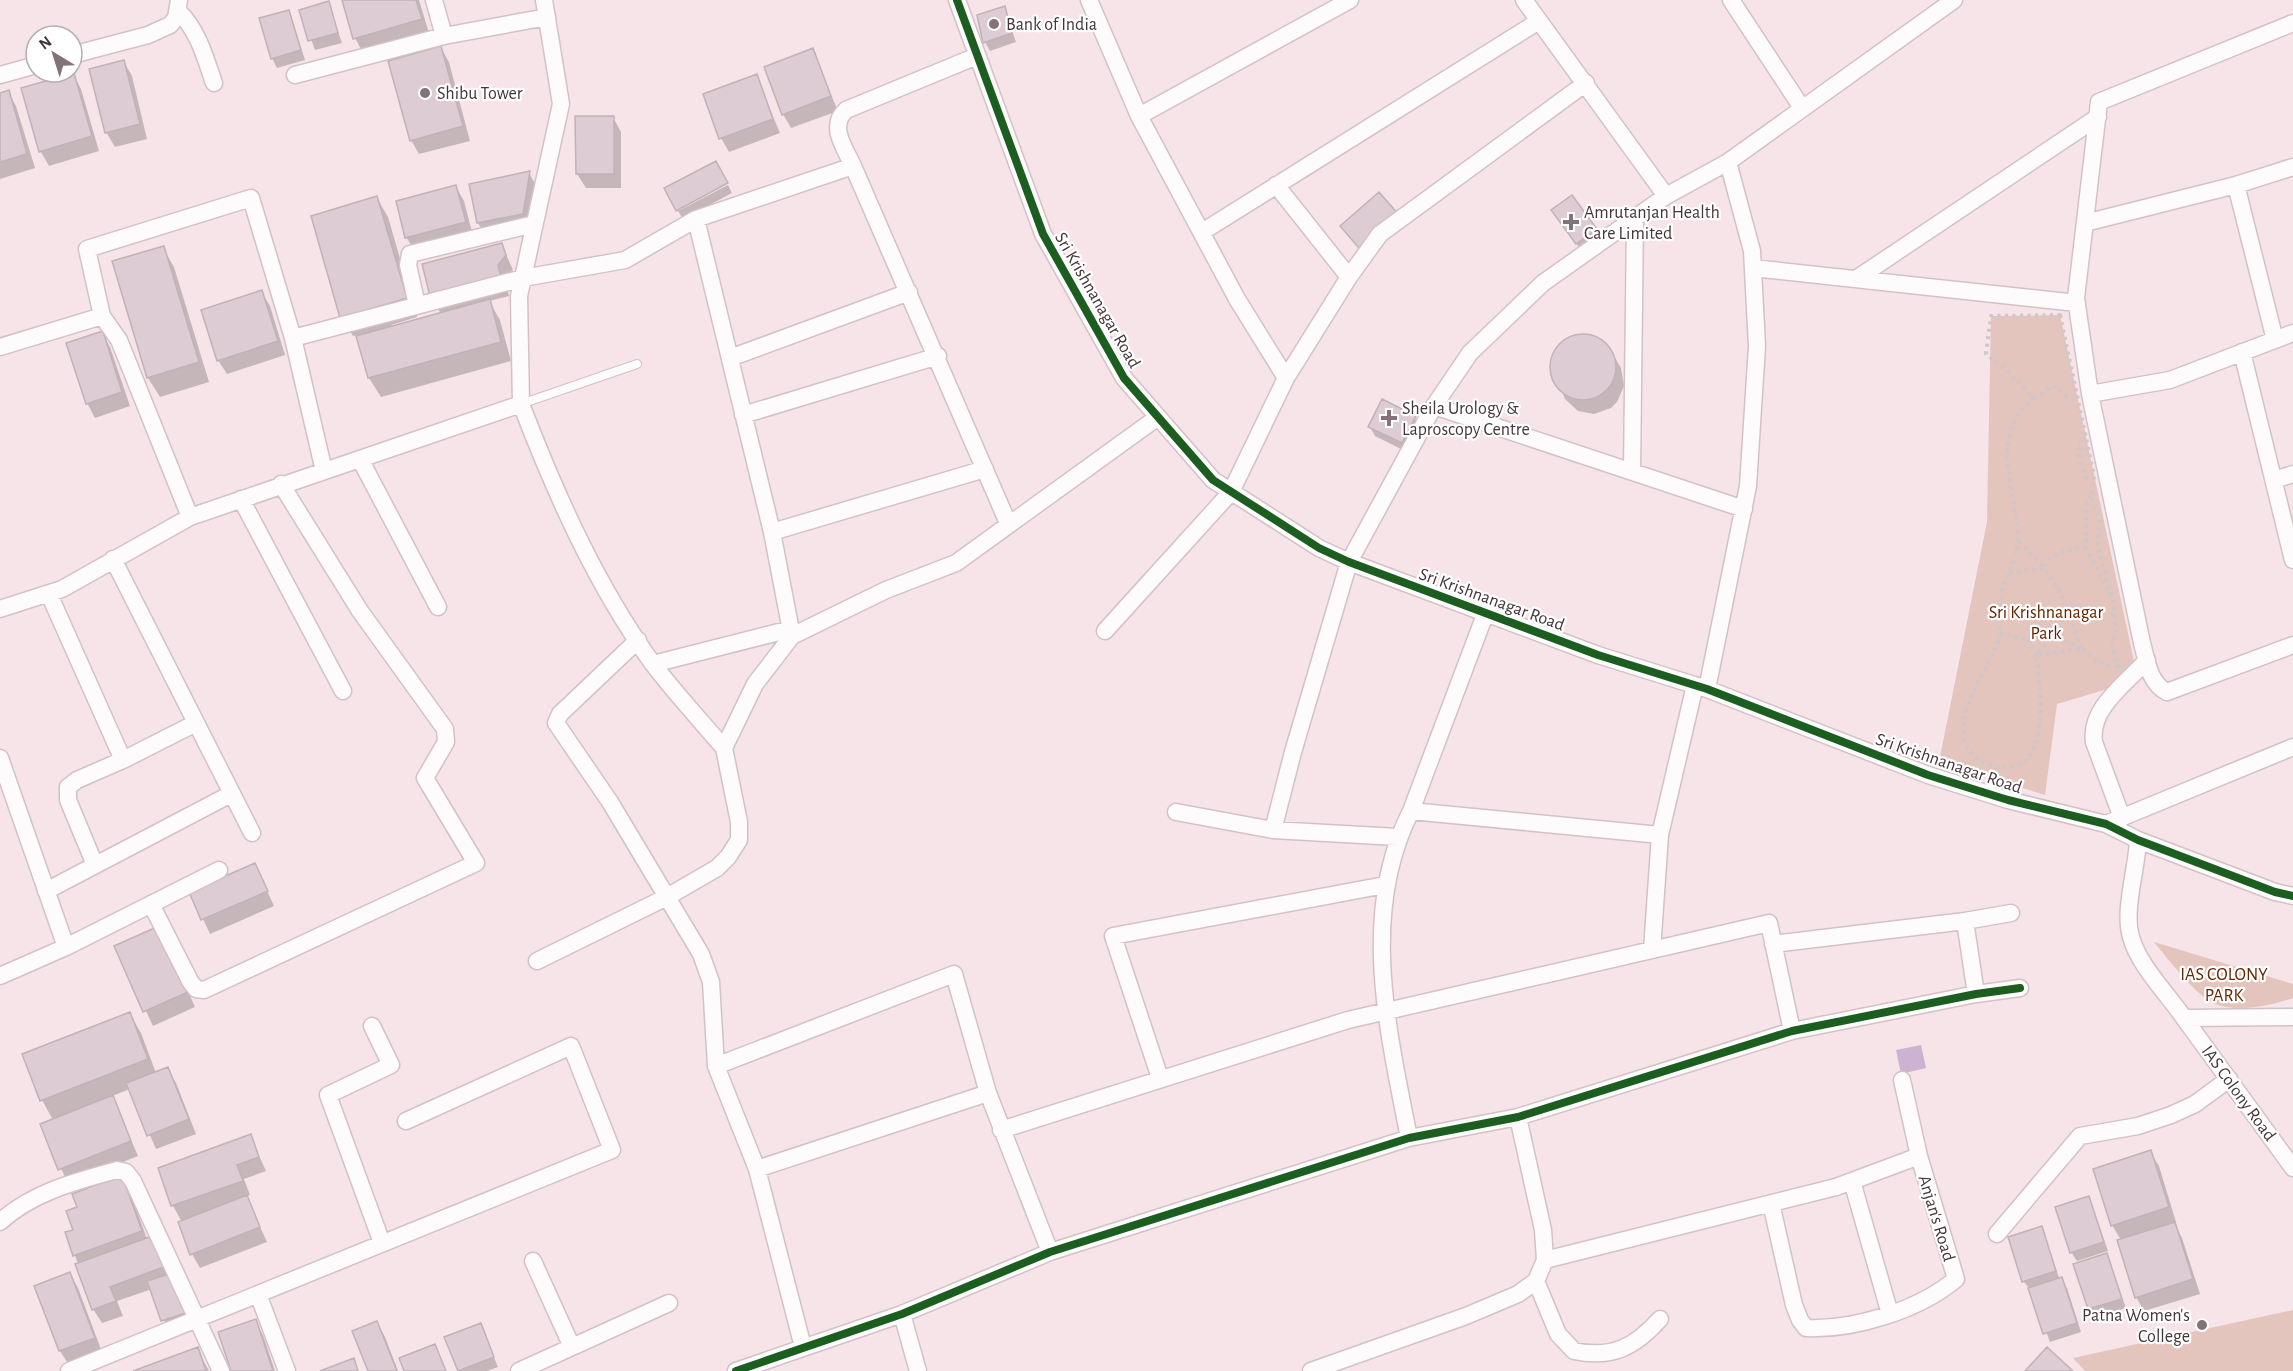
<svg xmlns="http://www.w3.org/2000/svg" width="2293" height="1371" viewBox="0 0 2293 1371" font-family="'Alegreya Sans',sans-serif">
  <rect width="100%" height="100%" fill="#f6e4e8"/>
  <!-- green -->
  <path fill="#e3c5bd" d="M2060,315L2138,680L2057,704L2045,795L1939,762L1987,522L1991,316Z
    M2154,942L2293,984V998C2273,1005 2236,1013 2215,1004C2197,997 2167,958 2154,942Z
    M2293,1310V1371H2085L2073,1358Z"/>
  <!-- water -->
  <path fill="#ceb2d2" d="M1921,1045L1926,1068L1901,1074L1896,1050Z"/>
  <!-- shadow -->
  <path fill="#0003" d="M344,0H419L429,33L363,53L355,38Z
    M328,3L342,43L315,50L301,11Z
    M1004,8L1016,42L990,51L985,42Z
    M289,11L305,60L277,68L272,58Z
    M441,48L449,62L470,141L419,154L411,140Z
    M812,50L838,111L791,128L783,114Z
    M124,62L132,76L147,139L115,147L106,132Z
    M73,74L81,89L99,151L49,166L41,152L23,89Z
    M756,76L780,133L729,152L721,138Z
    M8,92L16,106L35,168L0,179V94Z
    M613,117L621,132V188H586L577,174Z
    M529,173L537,187L530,228L487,237L478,223L471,185Z
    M728,185L732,193L683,219L678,211Z
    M456,187L464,201L473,236L415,251L406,237Z
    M377,198L388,217L417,317L391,325L392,328L441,314L433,300L502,245L513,270L505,280L509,296L489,301L500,320L511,361L381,397L369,378L358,335L353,336L342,317Z
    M1559,219L1595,230L1601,239L1583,253Z
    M163,248L174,267L209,382L160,397L148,378L114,262Z
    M261,292L270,306L285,355L227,374L218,360Z
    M102,333L110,347L130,406L95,418L87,403Z
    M1584,335L1593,336L1608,346L1621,368L1624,386L1617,402L1611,408L1594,414L1578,411L1565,399L1552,367V359L1561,344L1575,336Z
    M1414,417L1420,426L1407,452L1375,436L1370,427Z
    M255,865L274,906L210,934L191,893Z
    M166,942L195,1007L153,1026L116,947Z
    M130,1014L141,1033L156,1073L167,1069L176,1083L196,1134L156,1149L130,1089L112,1096L138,1156L68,1184L42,1124L53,1120L42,1100Z
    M250,1136L266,1171L244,1179L250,1195L246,1196L267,1242L200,1268L192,1254L182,1222L173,1206L160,1169Z
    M2150,1152L2159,1166L2176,1222L2174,1223L2182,1238L2200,1294L2144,1311L2136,1297L2121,1240L2112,1225Z
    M122,1177L130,1192L147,1239L162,1251L190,1322L168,1330L152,1289L117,1301L123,1316L102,1323L93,1309L75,1255L74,1231L79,1208Z
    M2089,1198L2108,1251L2077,1261L2071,1252Z
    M2041,1228L2060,1280L2067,1288L2081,1332L2050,1342L2031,1290L2024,1282L2010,1238Z
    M2107,1255L2126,1308L2095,1318L2075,1265Z
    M70,1274L78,1288L102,1352L69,1365L60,1351L36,1287Z
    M255,1321L263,1335L275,1371H233Z
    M377,1323L385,1337L398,1371H370Z
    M480,1325L498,1367L487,1371H459L446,1338Z
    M197,1349L209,1371H137Z"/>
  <!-- building -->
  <path fill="#ddccd4" stroke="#c0b2b8" stroke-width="1.5" d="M342,0H416L422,19L353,39Z
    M329,1L338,33L308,41L299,10Z
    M1005,6L1012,33L983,43L977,15Z
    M289,10L301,50L271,59L259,18Z
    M441,46L463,126L410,141L388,61Z
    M813,48L831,96L782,115L764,67Z
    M124,60L140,124L105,133L89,69Z
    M74,73L92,136L39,152L21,88Z
    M757,74L773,119L719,139L703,94Z
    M9,90L27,154L0,162V93Z
    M575,116H614V174H576Z
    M716,161L728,183L676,211L664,188Z
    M530,171L523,214L477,223L469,184Z
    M456,185L466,222L405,238L396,201Z
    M1379,192L1399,215L1359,248L1340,226Z
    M1572,195L1597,229L1576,244L1551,210Z
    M377,196L407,298L340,318L311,216Z
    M502,243L506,255L498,265L502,282L431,300L422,264Z
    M164,246L199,362L147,378L112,261Z
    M262,290L278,341L217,361L201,310Z
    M490,299L501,342L368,378L356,336Z
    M103,331L122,392L86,404L66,343Z
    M1550 367a33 33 0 1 1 66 0a33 33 0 1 1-66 0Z
    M1382,399L1416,416L1402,443L1368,427Z
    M255,863L268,891L201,920L189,892Z
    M159,926L188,992L143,1012L114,946Z
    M130,1012L148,1059L40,1101L22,1054Z
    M168,1067L189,1119L147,1136L126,1083Z
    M113,1095L131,1141L58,1170L40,1124Z
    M251,1134L259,1157L237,1165L243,1181L171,1206L158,1168Z
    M2151,1150L2169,1207L2111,1226L2093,1169Z
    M122,1175L142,1231L73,1256L65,1232L73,1230L66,1211L77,1207L72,1194Z
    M247,1195L260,1227L190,1255L178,1222Z
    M2089,1196L2104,1242L2070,1253L2055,1207Z
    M2175,1222L2193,1279L2135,1298L2117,1240Z
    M2042,1226L2056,1271L2022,1282L2008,1237Z
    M155,1235L166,1266L110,1287L116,1301L92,1310L75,1264Z
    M2107,1253L2122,1299L2088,1309L2073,1264Z
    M70,1272L95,1338L59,1351L34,1286Z
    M172,1273L186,1313L161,1321L147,1281Z
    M2062,1277L2077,1323L2043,1334L2028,1288Z
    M256,1319L273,1371H231L218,1332Z
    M377,1321L397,1371H368L352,1331Z
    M481,1323L494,1357L458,1371L444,1337Z
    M435,1344L446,1371H404L399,1358Z
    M198,1347L206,1371H133Z
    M2047,1347L2073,1371H2025Z
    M354,1358L358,1371H320Z"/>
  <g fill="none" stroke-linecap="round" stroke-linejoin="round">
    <defs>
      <path id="service" d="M521,404L637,364
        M1987,794L1993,779"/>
      <path id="minor" d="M434,0L444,36L547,17
        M957,0L1043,234L1124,378L1213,480L1319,548L1349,562L1598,655L1707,689L1928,775L2008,800L2106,824L2138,840L2275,892L2293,896
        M1089,0L1139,116L1237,299L1286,378
        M1524,0L1666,196
        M1731,0L1802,108
        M178,11C198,30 205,57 214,83
        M2293,23L2099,102L2076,298L2090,394L2142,643C2147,661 2149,683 2167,692L2293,645
        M72,55L148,35L170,25L176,18L179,0
        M0,75L36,65
        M295,75L444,36
        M1139,116L1350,0
        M853,166L1008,523
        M1276,185L1349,277
        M2236,185L2275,340
        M696,219L772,532L792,636
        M2085,223L2236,185L2293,167
        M1202,232L1539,21
        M1753,268L2077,303
        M1856,279L2098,117
        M417,305L408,265L410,254L534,224
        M102,316L119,340L190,517
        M293,338L523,278L625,260L696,219L853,166C845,148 828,126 846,110L977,56
        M0,347L102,316L87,249L251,198L293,338L324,471
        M2242,352L2293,560
        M730,358L909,292
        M2090,394L2170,380L2293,333
        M521,404C556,495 596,585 653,664C675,693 700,720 724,748
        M1434,406L1744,509
        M743,415L938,356
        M360,459L438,607
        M1632,472L1635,218
        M2274,480L2293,474
        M241,499L343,691
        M772,532L985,469
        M113,559L252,833
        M49,594L123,760
        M0,609L62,589L190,517L521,404L519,296L561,104L544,0
        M1105,631L1231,492L1286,378L1349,277L1380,234L1586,83
        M638,640L560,714L556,723L610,802L701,954L711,982L716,1066L757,1169L803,1347
        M653,664L791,629
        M1707,689L1748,486L1757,346L1752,251L1728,162
        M0,758L66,947
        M1411,811L1660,835
        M1176,812L1273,830L1397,837
        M2122,818L2094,742C2089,708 2126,684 2147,660
        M2106,824L2293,747
        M1273,830L1293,752L1349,562L1434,406L1470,353L1543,283L1666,196L1728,162L1954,0
        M2138,840C2137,869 2123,910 2131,937C2139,966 2167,993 2184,1018L2293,1017
        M95,865L68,800V787L77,780L123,760L196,723
        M46,891L231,794
        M151,904L190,981L196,989L204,990L476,863L425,778L446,742L445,729L360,611L281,484
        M1965,921L2011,913
        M1773,944L1965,921L1976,994
        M1652,950L1660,835L1695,685
        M537,961L667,897L717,868L728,857L739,840V822L724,748L755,684L792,636L886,590L956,563L1158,417
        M0,976L66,947L219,870
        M2184,1018L2293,1168
        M372,1026L391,1065L328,1095L382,1243
        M716,1066L954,974L988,1093L1050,1252
        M1160,1078L1113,936L1385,885
        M1001,1130L1348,1020L1769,923L1792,1031
        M1409,1138C1388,1030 1359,913 1411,811L1486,612
        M757,1169L988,1093
        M1852,1181L1890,1314
        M1771,1203L1794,1305L1800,1320L1806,1328C1855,1330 1919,1310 1956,1279L1919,1156L1902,1080
        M0,1222C31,1193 76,1181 117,1170L126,1172L133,1181L221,1371
        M1997,1234L2080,1136L2138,1126L2171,1115L2195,1104L2229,1079
        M1545,1260L1836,1187L1919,1156
        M533,1261L572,1347
        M1536,1281L1558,1334L1574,1351C1612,1359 1635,1347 1660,1319
        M258,1294L287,1371
        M902,1314L918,1371
        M69,1371L612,1150L571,1046L406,1121
        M519,1371L669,1303
        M736,1371L902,1314L1050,1252L1409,1138L1518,1117L1792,1031L1976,994L2020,988
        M1311,1371L1466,1316L1518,1294L1536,1281L1545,1260L1543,1230L1518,1117"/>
    </defs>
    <!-- service casing -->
    <use href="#service" stroke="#d2c2c6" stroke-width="10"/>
    <!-- minor casing -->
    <use href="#minor" stroke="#d2c2c6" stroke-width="19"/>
    <!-- path -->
    <path stroke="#cfc7c9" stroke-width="4" stroke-dasharray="3 4.5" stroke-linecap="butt" d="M2060,315L2094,476L2091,496L2100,522L2097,544L2113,601L2116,634L2111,647L2121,668L2097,662L2081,648L2036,656C2040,683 2047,736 2028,758C2010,779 1968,764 1964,737C1959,703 1986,674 1997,644C2003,627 1997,608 2002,590C2006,577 2014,565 2016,552C2025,500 1981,442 2034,398L2002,366L1986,354L1991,316Z
      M2034,398L2053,386L2074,401
      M2080,440L2079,458L2088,481
      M2086,547L2110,595
      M2010,573L2044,568L2017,539
      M2000,633L2027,640L2054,635L2081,648
      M2027,640L2036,656L2054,635L2067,611
      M2081,648L2061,594L2044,568C2051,551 2070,550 2086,547V505L2091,495"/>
    <!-- service -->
    <use href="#service" stroke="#fefbfc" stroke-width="8"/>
    <!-- minor -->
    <use href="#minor" stroke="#fefbfc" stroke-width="16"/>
    <defs>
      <path id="cycleway" d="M957,0L1043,234L1124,378L1213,480L1319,548L1349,562L1598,655L1707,689L1928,775L2008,800L2106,824L2138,840L2275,892L2293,896
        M736,1371L902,1314L1050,1252L1409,1138L1518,1117L1792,1031L1976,994L2020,988"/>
    </defs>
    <!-- cycleway casing -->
    <use href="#cycleway" stroke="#fff" stroke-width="11"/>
    <!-- cycleway -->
    <use href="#cycleway" stroke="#1b5e20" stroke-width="8"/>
  </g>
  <!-- markers -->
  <g fill="#837276" stroke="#fff" stroke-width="2">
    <circle cx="994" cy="24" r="6"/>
    <circle cx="425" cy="93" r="6"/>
    <path d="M1568 213h6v6h6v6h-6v6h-6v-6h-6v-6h6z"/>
    <path d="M1386 409h6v6h6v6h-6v6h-6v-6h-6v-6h6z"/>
    <circle cx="2202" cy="1325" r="6"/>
  </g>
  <g text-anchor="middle" stroke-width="4.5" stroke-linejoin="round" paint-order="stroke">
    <!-- poi labels -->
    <g font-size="18" fill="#453539" stroke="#fff" text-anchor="start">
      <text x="1006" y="30">Bank of India</text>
      <text x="437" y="99">Shibu Tower</text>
      <text x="1584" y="218">Amrutanjan Health<tspan x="1584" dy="21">Care Limited</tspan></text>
      <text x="1402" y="414">Sheila Urology &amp;<tspan x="1402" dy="21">Laproscopy Centre</tspan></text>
      <text x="2190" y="1321" text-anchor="end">Patna Women's<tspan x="2190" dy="21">College</tspan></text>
    </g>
    <!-- street labels -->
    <g font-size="18" fill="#453539" stroke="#fff">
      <text transform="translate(1098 300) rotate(60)" y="6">Sri Krishnanagar Road</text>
      <text transform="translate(1492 599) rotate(20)" y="6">Sri Krishnanagar Road</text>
      <text transform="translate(1949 763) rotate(19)" y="6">Sri Krishnanagar Road</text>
      <text transform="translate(2239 1093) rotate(54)" y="6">IAS Colony Road</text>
      <text transform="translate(1937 1218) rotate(73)" y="6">Anjan's Road</text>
    </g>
    <!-- park labels -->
    <g font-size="18" fill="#622500" stroke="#fff">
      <text x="2046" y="618">Sri Krishnanagar<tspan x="2046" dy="21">Park</tspan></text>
      <text x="2224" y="980">IAS COLONY<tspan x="2224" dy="21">PARK</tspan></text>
    </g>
  </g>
  <!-- north arrow -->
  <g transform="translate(54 54) rotate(322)"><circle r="28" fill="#ffffff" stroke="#b5aeb0" stroke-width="1.5"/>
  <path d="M0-4.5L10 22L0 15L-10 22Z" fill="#837276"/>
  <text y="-9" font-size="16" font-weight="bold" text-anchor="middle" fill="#453539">N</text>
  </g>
</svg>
